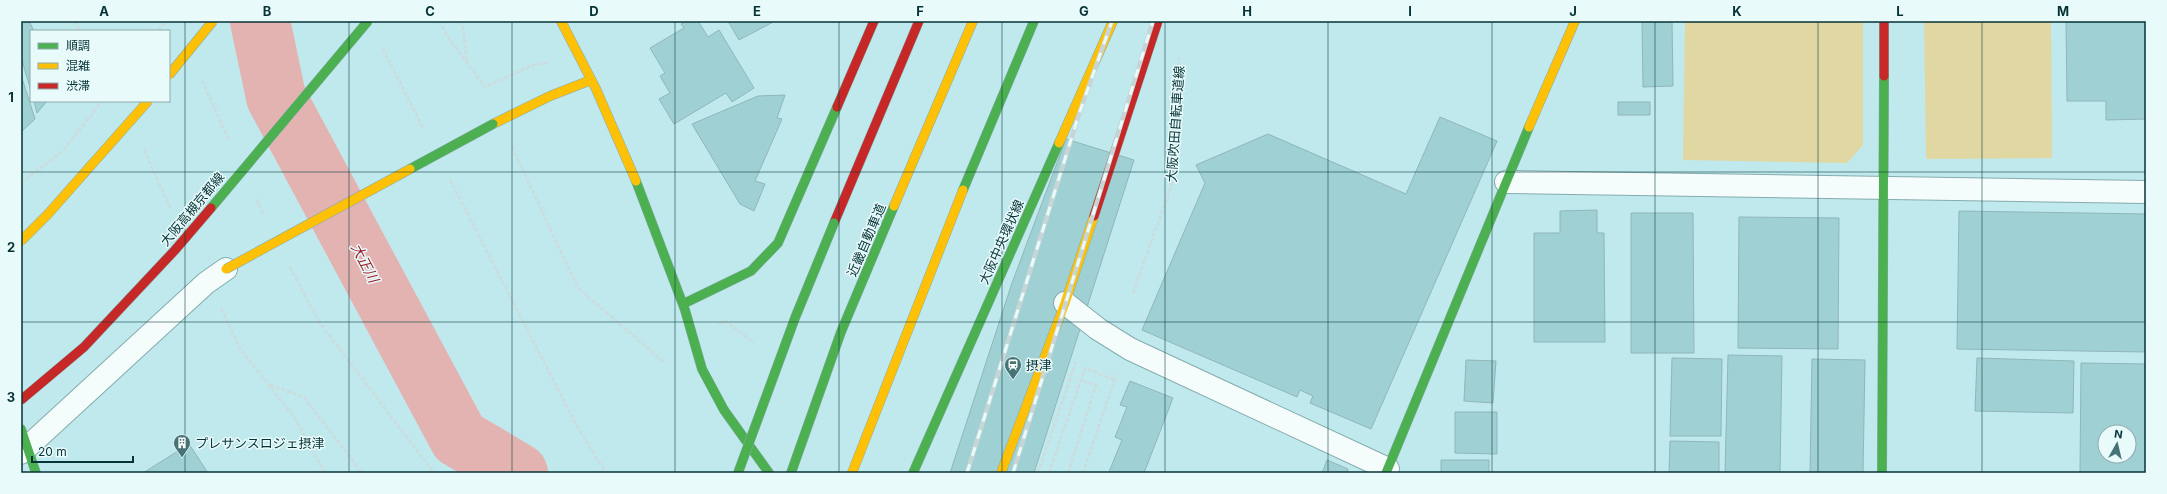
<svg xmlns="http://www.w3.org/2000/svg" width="2167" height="494" viewBox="0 0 2167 494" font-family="Inter,'Noto Sans JP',sans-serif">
  <rect width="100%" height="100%" fill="#bfe9ec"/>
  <!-- grass -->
  <path fill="#e1d7a2" d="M1685,21H1863V145L1847,163L1683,160Z
    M1924,21H2051L2052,158L1926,159Z"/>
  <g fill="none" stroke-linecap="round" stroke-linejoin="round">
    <!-- river -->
    <path stroke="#e3b3b2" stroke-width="60" d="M260,21L276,97L459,438L518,473"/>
  </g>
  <!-- building -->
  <path fill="#9fd1d4" stroke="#90b6b9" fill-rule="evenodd" d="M21,21H29L34,31H31V91L21,57Z
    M687,21H698L708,37L719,30L754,88L732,102L726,93L674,124L659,99L670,93L660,76L665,73L650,48L684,28L681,24Z
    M728,21H775L739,40Z
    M1642,21H1672L1673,86L1643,87Z
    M2066,21H2146V119L2106,120V101H2067Z
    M21,75L35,119L21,132Z
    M785,95L777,118L782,119L755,181L765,184L754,211L740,204L692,124L758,96Z
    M34,101H47L37,113Z
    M1618,102H1650V115H1618Z
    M1440,117L1497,141L1371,429L1310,403L1313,396L1300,390L1297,397L1142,330L1205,183L1196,165L1268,134L1406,194Z
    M1066,139L1134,160L1034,473H950L1012,283Z
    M1597,210V233H1604L1605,342H1534V233H1560V211Z
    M1959,211L2146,214V352L1957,349Z
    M1631,213H1693L1694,353H1631Z
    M1739,217L1839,218L1838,349L1738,348Z
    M1728,355L1782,356L1780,473H1725Z
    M1672,358L1722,359L1721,436H1670Z
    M1977,358L2074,361L2073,413L1975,411Z
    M1812,359L1865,360L1863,473H1810Z
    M1466,360L1496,361L1493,403L1464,401Z
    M2081,363L2146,364V473H2080ZM2105,432H2129V456H2105Z
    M1130,381L1173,398L1144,473H1112L1109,472L1122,440L1115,437L1127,407L1120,405Z
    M1455,412H1497V454L1455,453Z
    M1670,441L1719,442V473H1669Z
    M189,444L208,473H143Z
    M1327,460L1348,469L1347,473H1322Z
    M1441,460H1489V473H1441Z"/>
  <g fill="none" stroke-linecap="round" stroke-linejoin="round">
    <defs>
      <path id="street" d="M1506,182L2146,192
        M1065,303L1098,329L1130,349L1388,469
        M21,453L206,283L226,269"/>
      <path id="fast" d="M636,181L685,310L702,369L724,410L769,473
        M963,190L1034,21
        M683,304L751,271L778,243L837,107
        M21,429L36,473
        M791,473L841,332L894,206
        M913,473L1059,143
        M1386,473L1529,127
        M1882,473L1884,76"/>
      <path id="slow" d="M561,21L596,89L636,181
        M493,124L550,96L591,80
        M1529,127L1575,21
        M1059,143L1113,21
        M894,206L973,21
        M852,473L963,190
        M1001,473L1065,303L1094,216"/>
      <path id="jam" d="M1884,76V21
        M837,107L874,21
        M1094,216L1158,21
        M834,223L919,21"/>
    </defs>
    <!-- street casing -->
    <use href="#street" stroke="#85acae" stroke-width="24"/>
    <!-- fast casing -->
    <use href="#fast" stroke="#85acae" stroke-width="10"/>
    <!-- slow casing -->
    <use href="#slow" stroke="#85acae" stroke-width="10"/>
    <!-- jam casing -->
    <use href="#jam" stroke="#85acae" stroke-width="10"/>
    <!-- path -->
    <path stroke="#cddbdc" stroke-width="2.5" stroke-dasharray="4 2" stroke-linecap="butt" d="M74,21L80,31
      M439,21L448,37L485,87L533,65L550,62
      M461,21L463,27L467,62
      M158,31L166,21
      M383,49L424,130
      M202,81L229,140
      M512,147L578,288L664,362
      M144,150L171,209
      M450,180L577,426L606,473
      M21,183L63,151L102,101
      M256,199L264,216
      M290,267L317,319L434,473
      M1133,293L1172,184L1179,57
      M221,308L241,350L294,417L325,473
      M719,325L722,322H727L754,343
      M270,385L304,397L362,473
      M1038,473L1076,362
      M1049,473L1085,368L1115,380
      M1068,473L1096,385L1080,380
      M1083,473L1116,375"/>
    <!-- street -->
    <use href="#street" stroke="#f5fcfc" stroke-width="22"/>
    <!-- fast -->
    <use href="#fast" stroke="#4caf50" stroke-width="9"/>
    <!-- slow -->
    <use href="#slow" stroke="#ffc107" stroke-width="9"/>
    <!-- jam -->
    <use href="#jam" stroke="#c62828" stroke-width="9"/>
    <defs>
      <path id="rail" d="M967,473L1079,114L1112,21
        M1013,473L1153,21"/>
    </defs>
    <!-- rail casing -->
    <use href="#rail" stroke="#c8d5d6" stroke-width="4.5"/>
    <!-- rail -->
    <use href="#rail" stroke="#e9fafb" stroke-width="3" stroke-dasharray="9" stroke-linecap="butt"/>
    <defs>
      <path id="fast-bridge" d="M410,169L493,124
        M211,208L368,21
        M738,473L795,318L834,223"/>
      <path id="slow-bridge" d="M169,75L213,21
        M21,241L48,214L148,101
        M226,269L410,169"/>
      <path id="jam-bridge" d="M21,400L84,347L175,250L211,208"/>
    </defs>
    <!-- fast-bridge casing -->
    <use href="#fast-bridge" stroke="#85acae" stroke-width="10" stroke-linecap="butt"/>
    <!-- slow-bridge casing -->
    <use href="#slow-bridge" stroke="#85acae" stroke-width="10" stroke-linecap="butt"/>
    <!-- jam-bridge casing -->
    <use href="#jam-bridge" stroke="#85acae" stroke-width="10" stroke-linecap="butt"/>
    <!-- fast-bridge -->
    <use href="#fast-bridge" stroke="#4caf50" stroke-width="9"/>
    <!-- slow-bridge -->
    <use href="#slow-bridge" stroke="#ffc107" stroke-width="9"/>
    <!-- jam-bridge -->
    <use href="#jam-bridge" stroke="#c62828" stroke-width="9"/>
  </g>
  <!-- grid -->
  <path fill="none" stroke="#063336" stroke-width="1" stroke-opacity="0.55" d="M185,21V473M349,21V473M512,21V473M675,21V473M839,21V473M1002,21V473M1165,21V473M1328,21V473M1492,21V473M1655,21V473M1818,21V473M1982,21V473M21,172H2146M21,322H2146"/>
  <!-- icons -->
  <defs>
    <symbol id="station-pin" viewBox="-11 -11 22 30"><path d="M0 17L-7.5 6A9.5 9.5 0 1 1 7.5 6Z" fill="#477376" stroke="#e9fafb"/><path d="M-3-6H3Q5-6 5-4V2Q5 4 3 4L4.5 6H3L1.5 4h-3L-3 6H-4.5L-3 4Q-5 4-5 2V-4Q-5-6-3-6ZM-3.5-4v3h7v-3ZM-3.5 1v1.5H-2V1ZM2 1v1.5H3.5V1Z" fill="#fff"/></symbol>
    <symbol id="building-pin" viewBox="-11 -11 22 30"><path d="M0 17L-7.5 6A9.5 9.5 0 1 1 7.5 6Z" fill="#477376" stroke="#e9fafb"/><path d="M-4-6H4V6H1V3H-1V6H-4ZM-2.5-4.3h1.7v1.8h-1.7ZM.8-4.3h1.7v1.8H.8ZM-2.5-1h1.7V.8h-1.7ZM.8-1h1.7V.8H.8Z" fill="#fff"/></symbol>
  </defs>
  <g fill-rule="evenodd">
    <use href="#station-pin" x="1003" y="355" width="20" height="27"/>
    <use href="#building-pin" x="172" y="433" width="20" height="27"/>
  </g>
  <g text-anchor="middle" stroke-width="3" stroke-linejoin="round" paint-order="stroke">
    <!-- street labels -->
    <g font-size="13" fill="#063336" stroke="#e9fafb">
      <text transform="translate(1175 124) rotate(-86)" y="5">大阪吹田自転車道線</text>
      <text transform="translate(192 209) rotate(-50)" y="5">大阪高槻京都線</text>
      <text transform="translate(866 240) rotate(-67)" y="5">近畿自動車道</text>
      <text transform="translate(1001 242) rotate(-66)" y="5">大阪中央環状線</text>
    </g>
    <!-- poi labels -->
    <g font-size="13" fill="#063336" stroke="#e9fafb" text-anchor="start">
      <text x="1026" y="370">摂津</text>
      <text x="195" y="448">プレサンスロジェ摂津</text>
    </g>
    <!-- water labels -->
    <g font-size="14" font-style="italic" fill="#9e202b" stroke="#e9fafb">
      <text transform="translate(365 263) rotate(62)" y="5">大正川</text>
    </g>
  </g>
  <!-- border -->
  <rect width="2167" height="494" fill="none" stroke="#e9fafb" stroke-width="44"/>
  <!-- legend -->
  <rect x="30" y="30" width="140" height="72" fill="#e9fafb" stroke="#8eaaac"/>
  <rect x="38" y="43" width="20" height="6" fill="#4caf50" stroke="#8eaaac"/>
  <text x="66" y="50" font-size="12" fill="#063336">順調</text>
  <rect x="38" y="63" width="20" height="6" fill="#ffc107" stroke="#8eaaac"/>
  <text x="66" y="70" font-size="12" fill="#063336">混雑</text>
  <rect x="38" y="83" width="20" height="6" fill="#c62828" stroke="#8eaaac"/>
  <text x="66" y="90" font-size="12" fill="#063336">渋滞</text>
  <!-- north arrow -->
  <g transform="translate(2117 444) rotate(8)"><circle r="19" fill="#e9fafb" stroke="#8eaaac"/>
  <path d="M0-3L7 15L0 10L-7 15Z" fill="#477376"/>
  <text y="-6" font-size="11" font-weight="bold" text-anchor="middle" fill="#063336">N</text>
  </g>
  <!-- scale -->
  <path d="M32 456v6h101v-6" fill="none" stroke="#063336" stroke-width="2"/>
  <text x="38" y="456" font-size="12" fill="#063336" stroke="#e9fafb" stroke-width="3" paint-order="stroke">20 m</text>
  <rect x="22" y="22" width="2123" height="450" fill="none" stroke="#063336" stroke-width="1.5"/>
  <g font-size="13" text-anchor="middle" font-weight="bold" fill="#063336">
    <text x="104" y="16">A</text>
    <text x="267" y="16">B</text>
    <text x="430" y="16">C</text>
    <text x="594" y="16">D</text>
    <text x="757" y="16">E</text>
    <text x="920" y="16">F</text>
    <text x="1084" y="16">G</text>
    <text x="1247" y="16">H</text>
    <text x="1410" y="16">I</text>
    <text x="1573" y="16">J</text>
    <text x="1737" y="16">K</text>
    <text x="1900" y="16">L</text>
    <text x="2063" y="16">M</text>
    <text x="11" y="102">1</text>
    <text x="11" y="252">2</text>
    <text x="11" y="402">3</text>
  </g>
</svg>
